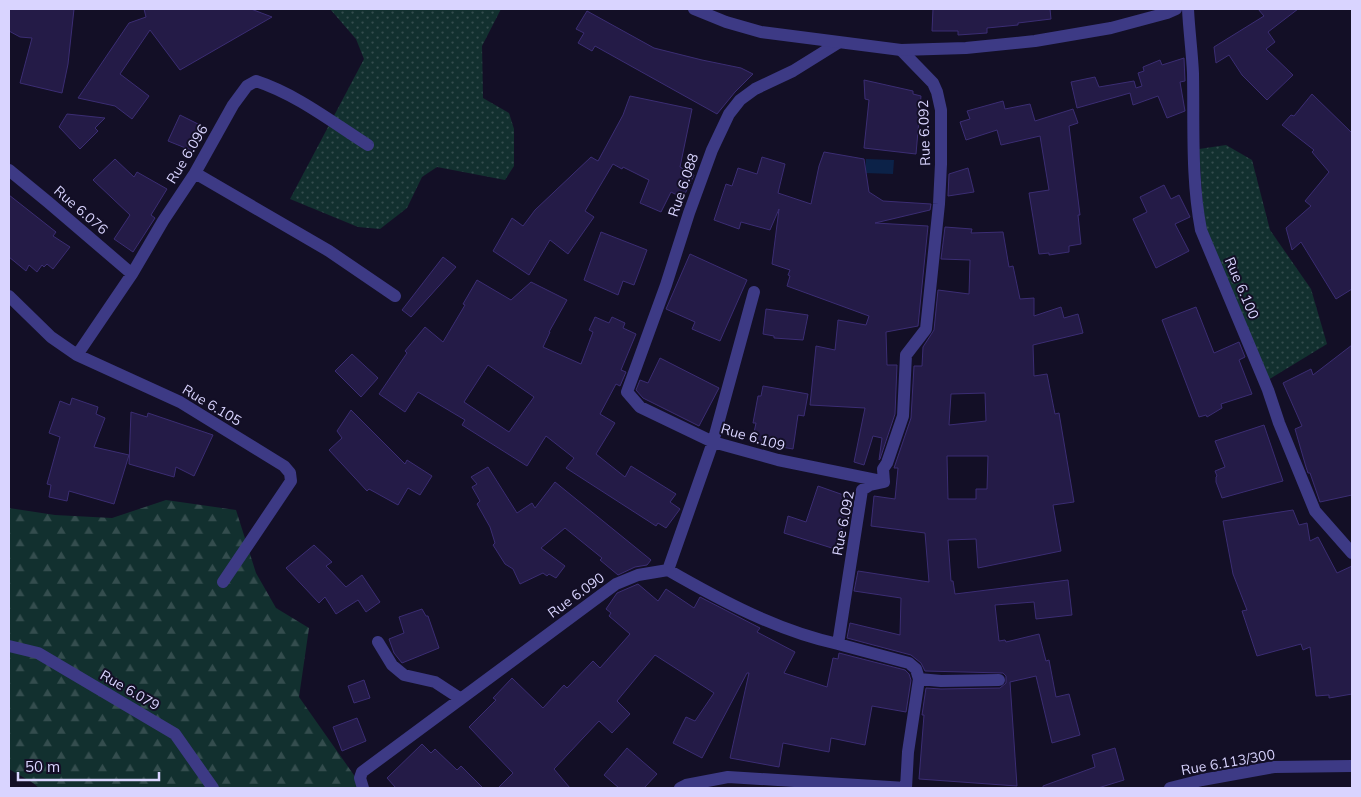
<svg xmlns="http://www.w3.org/2000/svg" width="1361" height="797" viewBox="0 0 1361 797" font-family="Mulish,sans-serif">
  <defs>
    <pattern id="grass-dots" width="8" height="8" patternUnits="userSpaceOnUse" patternTransform="scale(1.25)"><rect width="8" height="8" fill="#12302f"/><path d="M2 2h.1M6 6h.1" fill="none" stroke="#344d4e" stroke-width="1.8" stroke-linecap="round"/></pattern>
    <pattern id="forest-firs" width="22" height="20" patternUnits="userSpaceOnUse" patternTransform="scale(1.25)"><rect width="22" height="20" fill="#12302f"/><path d="M5 1l3.5 6h-7zM16 11l3.5 6h-7z" fill="#344d4e"/></pattern>
  </defs>
  <rect width="100%" height="100%" fill="#130f26"/>
  <!-- grass -->
  <path fill="url(#grass-dots)" d="M330,9H501L482,46L483,98L509,113L514,129V166L505,180L437,167L422,177L407,208L380,229L358,227L290,199L364,59L356,39Z
    M1226,145L1252,160L1270,230L1311,289L1327,344L1268,380L1204,224L1199,149Z"/>
  <!-- forest -->
  <path fill="url(#forest-firs)" d="M166,500L236,510L256,573L276,608L309,628L299,697L363,788H39L33,783L9,769V508L55,515L112,518Z"/>
  <!-- water -->
  <path fill="#0c2248" d="M866,159L894,160L893,174L865,173Z"/>
  <!-- building -->
  <path fill="#241b47" stroke="#3b2d73" fill-rule="evenodd" d="M9,9H74L68,64L62,93L20,83L32,38L20,37L9,31Z
    M144,9H251L272,17L180,70L150,30L120,74L149,96L132,119L115,106L78,98L129,23L146,17Z
    M933,9H1050L1051,19L1018,23V25L987,28V33L958,35V31H932Z
    M1258,9H1298L1268,32L1275,42L1266,49L1293,75L1267,100L1242,75L1229,55L1216,63L1214,47L1264,16Z
    M587,11L654,48L702,60L741,68L753,74L735,92L717,114L595,46L592,51L578,43L584,33L576,29Z
    M1184,58L1185,81L1180,82L1185,111L1167,118L1158,96L1133,105L1130,93L1077,108L1071,82L1095,77L1099,87L1134,81L1136,88L1142,86L1138,73L1144,71L1143,67L1160,60L1162,65Z
    M864,80L913,91V94L921,96L916,154L864,148L869,100L865,99Z
    M1312,94L1352,133V289L1336,299L1301,242L1292,250L1286,228L1311,206L1305,201L1329,172L1312,152L1314,150L1282,125L1291,115L1294,116Z
    M630,96L692,109L680,167L694,175L683,198L671,192L661,212L640,203L649,180L623,167L622,169L613,164L585,211L594,217L568,254L550,240L529,275L493,251L512,218L523,226L535,210L591,157L598,161L623,115Z
    M1003,101L1005,109L1030,104L1035,121L1073,109L1078,123L1069,126L1080,215H1078L1081,244L1069,246V252L1049,255V253L1039,254L1029,193L1049,190L1040,136L1001,145L997,130L966,140L960,122L970,119L967,111Z
    M67,114L105,118L95,128L98,131L80,149L59,127Z
    M180,115L204,127L193,151L168,141Z
    M824,152L864,159L869,192L883,201L931,204L930,210L875,223L928,226L918,326L886,332L887,365H897L895,414L880,459L879,460L882,438L873,436L864,465L854,462L865,408L810,405L816,346L835,350L838,320L866,325L869,316L787,286L790,276L788,275L790,270L772,264L779,209L770,230L741,222L739,229L714,220L726,184L732,186L738,168L757,174L762,157L785,164L778,193L811,204L819,166Z
    M115,159L134,177L137,172L167,189L151,215L155,218L133,252L114,239L130,215L93,180Z
    M968,168L974,192L948,196L949,174Z
    M1164,185L1171,199L1179,195L1190,217L1175,224L1189,251L1156,268L1133,219L1147,212L1140,197Z
    M9,195L56,232L53,236L70,247L53,269L47,264L44,267L42,265L37,272L29,265L26,271L9,257Z
    M945,227L972,229L971,233L1003,232L1009,267L1013,266L1020,299L1034,298V316L1061,307L1064,318L1078,314L1083,333L1033,345L1034,376L1047,374L1055,414L1059,413L1074,502L1053,505L1061,551L978,568L976,539L948,540L951,581H953L955,594L1068,580L1072,615L1036,619L1034,602L995,605L999,641L1005,640L1006,642L1039,634L1046,661L1049,660L1056,697L1069,694L1080,735L1052,743L1036,676L1010,682L1017,786L919,779L924,715H922L926,688L941,689L1000,688L1006,683V676L1003,673L925,671L921,663L911,655L847,638L850,623L900,635L901,598L854,591L858,571L929,582L925,533L871,526L874,496L895,499L898,468H894L911,418L914,366H922L923,347L934,330L938,290L969,294L970,260L941,259ZM985,393L986,421L949,425L951,394ZM947,456H988L987,489H976V499H948Z
    M601,232L647,250L634,285L623,281L618,295L584,280Z
    M690,254L747,280L720,341L692,329L695,322L666,309Z
    M443,257L456,267L411,317L402,310Z
    M477,280L511,300L531,282L567,300L549,332H550L543,347L581,364L593,332L589,330L595,317L609,323L612,317L625,323L623,328L636,334L621,370L626,372L620,386L616,384L600,414L615,423L596,454L625,477L631,466L676,494L670,502L680,509L666,528L658,523L656,526L566,468L574,458L546,436L527,466L462,425L465,420L418,392L405,412L379,394L407,353L405,351L425,327L443,342L465,305L463,304ZM488,365L534,397L509,432L464,402Z
    M1196,307L1214,353L1239,342L1245,357L1239,360L1252,394L1221,404L1222,408L1207,417L1206,415L1199,417L1162,320Z
    M766,309L808,315L803,340L774,338V336L763,334Z
    M1352,345V495L1320,502L1310,473H1308L1306,467L1295,429L1302,426L1283,383L1311,369L1313,375Z
    M352,354L378,378L361,397L335,371Z
    M660,358L719,388L699,426L643,398L636,390L640,380L648,383Z
    M763,386L808,394L804,416L798,415L793,449L752,442L756,423H753L758,396H761Z
    M72,398L98,407L96,414L105,418L94,447L129,455L114,504L69,491L67,501L49,497L51,485L47,484L60,437L49,433L60,401L70,405Z
    M351,410L405,464L407,460L432,476L420,495L408,488L398,505L369,489L367,491L329,450L342,438L337,431Z
    M131,412L147,417L148,413L213,435L194,476L176,467L174,477L129,464Z
    M1264,425L1283,481L1222,498L1216,482V477L1217,476L1215,471L1225,467L1215,441Z
    M488,467L517,513L532,503L535,508L555,482L651,560L647,565L635,567L618,575L600,560L602,558L565,528L541,548L565,566L556,578L549,574L547,576L543,573L520,584L513,569L505,564L493,545L495,543L490,527L477,504L480,501L472,487L477,484L471,477Z
    M818,486L852,498L835,549L784,533L788,516L806,522Z
    M1293,510L1299,525L1307,523L1310,541L1318,537L1337,573L1352,566V694L1329,698V695L1316,696L1310,647L1303,650L1301,644L1257,656L1242,611L1247,610L1233,574L1223,521Z
    M314,545L332,562L326,566L346,587L362,575L380,602L366,612L358,600L336,614L325,597L319,603L286,568Z
    M638,584L658,601L666,589L694,608L700,597L760,628L757,632L795,652L784,673L827,687L833,658L838,659L839,653L905,670L909,674L911,680L906,712L872,706L865,745L831,738L829,752L783,743L779,767L730,758L749,673H747L702,758L673,743L686,717L695,721L714,693L655,655L617,701L630,714L612,733L599,721L554,769L570,788H498L513,773L469,727L496,700L493,698L512,678L543,708L564,685L567,688L593,661L600,668L630,634L609,616L611,613L606,609L617,593Z
    M422,609L426,616H428L439,648L402,663L394,653L389,639L404,633L399,617Z
    M364,680L370,698L354,703L348,686Z
    M357,718L366,741L342,751L333,727Z
    M422,744L431,753L435,749L457,770L461,766L483,788H396L387,778Z
    M627,748L657,774L644,788H619L604,775Z
    M1115,748L1124,780L1098,788H1043V786L1095,767L1092,755Z"/>
  <g fill="none" stroke-linecap="round" stroke-linejoin="round">
    <!-- minor -->
    <path stroke="#3d3a85" stroke-width="12" d="M1188,9C1189,30 1192,52 1193,73C1194,125 1191,178 1201,230L1268,390L1279,423L1315,511L1352,553
      M838,43L793,71L755,89L740,100L729,114L712,150L689,213L666,285L627,392L640,407L713,442L778,460L881,481
      M9,170L48,202L132,274
      M195,173L329,251L395,296
      M9,296L51,337L77,355L180,402L284,466L290,473L291,481L223,582
      M77,355L132,274L163,221L195,173L233,105L247,86L256,81C296,94 332,122 368,145
      M668,570C722,601 778,631 838,644L862,490L870,485L884,482L883,469L887,463L903,416L906,355L926,329L939,204L941,164V110L937,92L933,83L901,50
      M378,642L392,665L404,675L435,682L461,699
      M838,644L909,663L916,669L919,679L908,752L906,788
      M9,646L38,653L175,734L213,788
      M919,679L941,681L999,680
      M363,788L360,778L362,772L616,584L638,575L668,570L713,442L754,292
      M680,788L686,785L728,777L906,788
      M1170,788L1202,780L1274,767L1352,766"/>
    <!-- tertiary -->
    <path stroke="#3d3a85" stroke-width="12" d="M694,9L726,22L761,32L901,50L966,48L1035,41L1111,28L1167,13L1176,9"/>
  </g>
  <g text-anchor="middle" stroke-width="4" stroke-linejoin="round" paint-order="stroke">
    <!-- street labels -->
    <g font-size="14" fill="#d9d4ff" stroke="#130f26">
      <text transform="translate(924 133) rotate(-92)" y="5">Rue 6.092</text>
      <text transform="translate(187 154) rotate(-59)" y="5">Rue 6.096</text>
      <text transform="translate(683 185) rotate(-71)" y="5">Rue 6.088</text>
      <text transform="translate(81 210) rotate(41)" y="5">Rue 6.076</text>
      <text transform="translate(1242 288) rotate(67)" y="5">Rue 6.100</text>
      <text transform="translate(212 405) rotate(31)" y="5">Rue 6.105</text>
      <text transform="translate(753 437) rotate(16)" y="5">Rue 6.109</text>
      <text transform="translate(843 523) rotate(-79)" y="5">Rue 6.092</text>
      <text transform="translate(576 595) rotate(-36)" y="5">Rue 6.090</text>
      <text transform="translate(130 690) rotate(30)" y="5">Rue 6.079</text>
      <text transform="translate(1228 762) rotate(-10)" y="5">Rue 6.113/300</text>
    </g>
  </g>
  <!-- border -->
  <rect width="1361" height="797" fill="none" stroke="#d9d4ff" stroke-width="20"/>
  <!-- scale -->
  <path d="M18 772v8h141v-8" fill="none" stroke="#d9d4ff" stroke-width="2.5"/>
  <text x="25" y="772" font-size="15" fill="#d9d4ff" stroke="#130f26" stroke-width="4" paint-order="stroke">50 m</text>
</svg>
